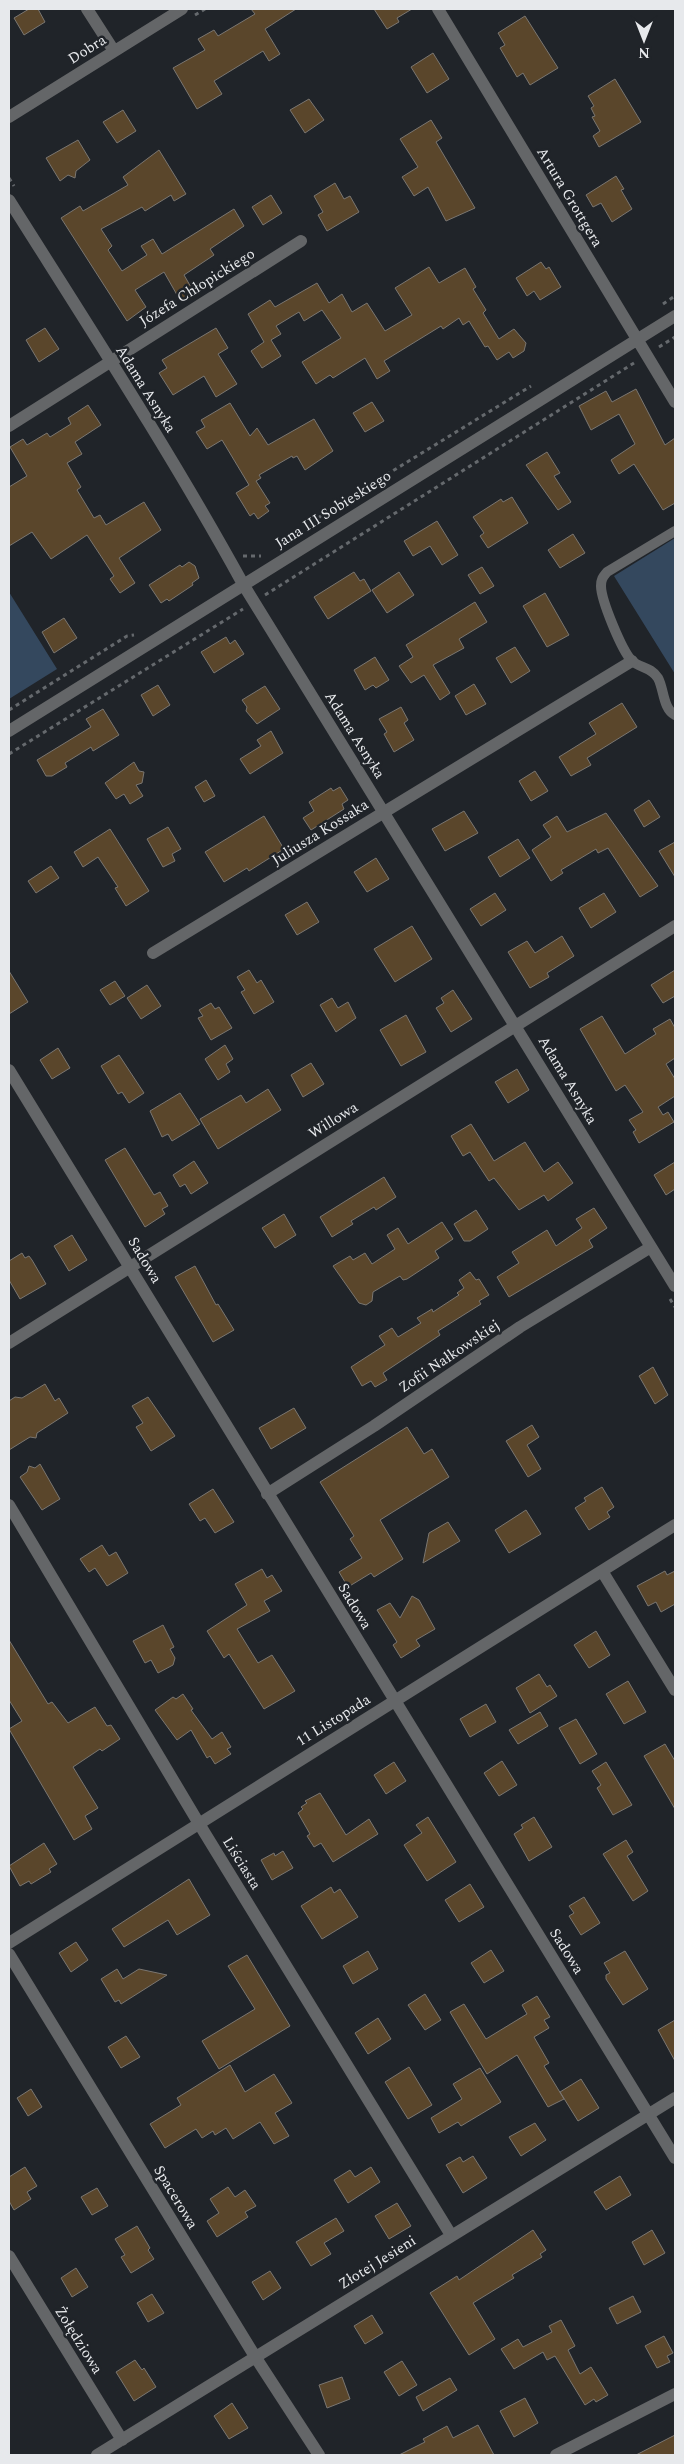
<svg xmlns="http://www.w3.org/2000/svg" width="684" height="2464" viewBox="0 0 684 2464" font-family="Spectral,serif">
  <rect width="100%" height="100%" fill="#202429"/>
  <!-- green -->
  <path fill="#34485e" d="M675,538V674L614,576Z
    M9,592L57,669L9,699Z"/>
  <!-- building -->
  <path fill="#5a462b" stroke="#7a7671" d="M29,9H38L45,22L24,35L14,18Z
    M251,9H296L265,29L280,54L269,61L263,51L214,81L222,94L197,109L173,68L205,50L198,39L214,30L218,36L255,14Z
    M374,9H412L397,18L399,22L387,29Z
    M525,16L558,68L530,85L523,73L517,77L500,48L505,45L498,33Z
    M433,53L449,79L427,93L411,67Z
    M615,79L641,122L599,147L593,136L600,131L592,117L595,116L591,108L594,106L588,96Z
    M309,99L324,120L305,133L290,110Z
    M123,110L136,131L117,143L103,122Z
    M431,120L442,138L436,142L475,208L446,221L428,187L414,196L402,177L418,167L400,139Z
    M78,140L90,160L76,171L75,178L68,175L60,181L46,158Z
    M159,150L186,194L174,201L171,195L145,211L142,207L101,229L112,246L108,250L122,271L147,255L141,246L153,239L162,254L234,209L244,226L210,249L214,255L184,275L195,294L181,302L164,272L135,290L146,307L127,321L61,218L80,206L83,211L128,185L123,177Z
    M616,176L624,189L621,190L632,209L612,222L601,203L593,207L586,195Z
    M335,183L344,199L350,196L359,212L327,231L318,215L323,212L314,196Z
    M271,195L282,213L263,225L252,207Z
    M541,262L546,269L549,267L561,287L540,300L534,291L527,296L516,278Z
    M429,267L439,283L465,268L476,287L473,289L486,310L483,313L499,339L514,329L526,343L524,351L513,358L509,352L497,360L488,346L485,347L469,321L463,325L459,318L443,329L441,326L384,361L390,371L377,379L365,358L333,378L330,375L316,384L302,362L341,338L322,310L304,321L299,312L276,326L281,334L271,340L281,356L262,368L251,351L264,342L248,314L270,300L275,307L317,283L329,303L342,294L352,312L367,303L385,331L412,315L395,288Z
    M45,328L59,349L39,362L26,340Z
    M216,328L228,348L218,354L237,384L216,397L204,376L173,395L159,373L167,368L162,360Z
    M636,389L665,445L675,438V503L663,510L634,464L619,474L611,460L635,444L619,414L591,430L579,406L606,391L612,402Z
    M372,402L384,421L365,432L353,413Z
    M230,403L250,436L257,428L268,445L314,419L333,451L305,470L297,456L293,458L292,456L259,475L261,478L256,481L270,503L265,506L269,511L258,519L254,513L250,516L236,493L249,485L222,440L207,449L196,432L205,427L201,420Z
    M88,405L101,425L75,442L82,454L67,463L81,487L77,490L94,518L100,515L106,525L144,502L161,530L119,558L135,583L120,593L110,579L114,576L87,535L51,559L32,532L9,546V487L27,476L10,447L23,439L27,445L47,433L50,437L71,424L68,418Z
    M547,452L560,473L554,476L571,502L558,510L526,465Z
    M512,497L528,523L488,548L480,536L484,533L473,517L501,499L503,502Z
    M437,521L458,555L442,565L430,546L413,556L404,541Z
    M573,534L585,553L560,568L548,550Z
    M189,562L195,566L199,578L192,583L193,585L169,601L167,599L161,603L149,585L180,565L182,567Z
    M482,567L494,586L480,594L468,575Z
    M354,572L360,581L364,579L371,591L328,619L314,597Z
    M399,572L414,595L387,613L372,590Z
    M545,593L569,635L547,647L523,606Z
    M475,602L487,622L459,639L464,648L433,665L450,693L440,700L424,675L411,683L399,666L413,657L406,645Z
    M64,618L77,638L54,653L42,632Z
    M226,637L230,644L235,640L244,654L214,673L201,652Z
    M515,647L530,671L511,683L496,658Z
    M375,657L389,680L376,688L373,685L365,690L354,670Z
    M474,684L486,704L466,715L455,696Z
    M158,685L170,705L153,716L141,695Z
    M265,686L280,709L257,724L246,711L247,707L242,700Z
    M622,703L637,727L587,758L591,765L571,776L559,757L596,734L589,723Z
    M401,707L408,720L404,723L414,740L394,752L384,734L387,732L379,719Z
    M103,709L119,735L93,751L91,747L65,763L67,767L52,776H46L37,760L91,727L86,719Z
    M271,731L283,753L250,774L240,759L261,746L257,740Z
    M134,762L139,771L144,772L142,783L136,785L143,796L130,804L124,794L116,799L105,783Z
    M535,771L548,791L531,801L519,781Z
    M206,780L215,796L204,802L195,787Z
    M340,787L348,800L342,804L344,809L311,830L303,818L314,811L309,802L331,788L333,791Z
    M649,800L660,817L644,827L634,810Z
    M464,811L478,833L445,851L432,829Z
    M606,813L658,886L640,897L608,848L598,853L596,849L561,870L563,873L551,881L532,850L551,837L543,825L557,816L567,832Z
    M264,816L284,849L249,871L247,868L224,882L205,852Z
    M168,827L181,849L172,854L175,861L163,867L147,839Z
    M110,829L149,891L126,906L115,888L118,887L98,857L83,867L74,852Z
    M518,839L530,858L500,877L488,857Z
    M675,842V877L659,851Z
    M376,858L389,879L367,892L354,872Z
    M51,866L59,878L36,893L28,881Z
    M495,893L506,910L481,926L470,909Z
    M604,893L616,912L591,928L579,908Z
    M307,902L319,922L297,935L285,915Z
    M412,926L432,959L395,982L374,949Z
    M562,936L574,956L547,973L549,977L530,988L508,952L527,941L535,953Z
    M249,970L257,983L261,980L274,1002L254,1014L241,992L245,990L237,977Z
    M675,970V996L663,1003L651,985Z
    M9,971L28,1002L9,1014Z
    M115,981L125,996L110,1005L100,990Z
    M147,985L161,1006L141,1019L127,998Z
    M453,990L472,1019L451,1032L436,1008L444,1003L441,998Z
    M332,998L338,1008L348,1002L356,1018L336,1032L320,1005Z
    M211,1003L215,1009L219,1007L232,1028L211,1040L198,1018L203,1016L199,1010Z
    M406,1015L426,1052L401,1066L380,1030Z
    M602,1016L625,1054L656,1034L653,1029L670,1019L675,1028V1058L666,1064L675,1079V1096L658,1107L663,1115L668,1112L674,1122L639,1143L633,1132L636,1130L629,1120L643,1112L625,1085L616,1091L580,1029Z
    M225,1045L233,1059L226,1064L230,1072L218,1080L205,1059Z
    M58,1048L70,1068L52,1079L40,1060Z
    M119,1055L144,1093L129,1103L122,1092L118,1094L101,1066Z
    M311,1063L324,1084L303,1097L291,1075Z
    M517,1069L529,1090L508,1103L495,1082Z
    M268,1089L281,1110L218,1149L200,1119L241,1095L246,1103Z
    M180,1093L200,1124L172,1141L168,1134L162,1137L150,1111Z
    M471,1124L494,1161L525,1142L544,1172L558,1162L573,1183L548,1201L544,1195L519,1210L494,1178L489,1181L470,1152L463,1156L451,1136Z
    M125,1148L154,1195L160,1192L168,1206L162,1209L165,1214L145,1227L105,1160Z
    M194,1161L208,1183L191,1194L185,1184L180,1187L173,1175Z
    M675,1162V1189L666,1195L654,1175Z
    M384,1177L396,1197L376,1210L374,1207L351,1221L353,1224L332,1237L320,1217Z
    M594,1208L607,1228L589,1240L593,1247L509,1297L497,1277L519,1263L512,1252L547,1230L556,1246L582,1228L576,1219Z
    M476,1210L488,1229L470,1241H464L454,1224Z
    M284,1214L296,1235L275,1248L262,1228Z
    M442,1222L453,1239L435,1251L439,1258L407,1279L403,1280L400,1276L373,1292L372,1301L366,1305L359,1303L333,1266L350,1256L353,1260L365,1253L372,1264L395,1249L387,1235L398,1228L408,1244Z
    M72,1235L87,1260L69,1271L54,1246Z
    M22,1253L25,1258L29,1256L32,1260L46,1284L20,1299L9,1280V1261Z
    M195,1266L216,1305L218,1304L234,1330L213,1342L175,1277Z
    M470,1272L476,1280L479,1279L489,1295L479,1301L481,1304L438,1331L440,1335L383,1373L387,1380L375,1387L371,1381L362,1386L351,1367L385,1345L379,1336L392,1328L398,1337L421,1323L417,1318L432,1309L433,1312L459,1295L457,1293L464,1288L459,1280Z
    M653,1367L668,1395L655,1404L639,1376Z
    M45,1384L55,1401L59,1398L68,1413L37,1433L36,1438L30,1437L9,1450V1401L15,1397L22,1398Z
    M148,1397L175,1436L151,1451L136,1427L143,1423L132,1406Z
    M294,1408L306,1428L271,1449L259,1428Z
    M532,1425L539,1437L527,1445L541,1469L528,1477L506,1441Z
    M407,1427L424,1454L432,1449L449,1477L380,1520L403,1559L374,1577L371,1573L348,1587L339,1572L362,1558L350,1539L354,1536L320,1482Z
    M40,1464L60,1499L42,1510L20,1477L27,1472L29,1466L35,1468Z
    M602,1487L614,1507L607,1512L610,1517L589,1530L575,1508L586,1501L584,1498Z
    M213,1489L234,1522L215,1533L205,1518L200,1521L189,1504Z
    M526,1510L541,1534L509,1553L495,1530Z
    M448,1522L460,1541L423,1563L429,1533Z
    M102,1545L109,1556L116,1552L128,1573L107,1586L95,1568L89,1572L80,1559Z
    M262,1569L267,1578L272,1575L282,1591L264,1601L270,1611L237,1629L258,1663L272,1655L295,1691L264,1709L229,1654L224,1658L207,1631L247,1605L235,1584Z
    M665,1571L667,1575L675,1571V1604L661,1612L656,1602L648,1606L637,1586Z
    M412,1596L419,1600L435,1629L416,1640L420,1646L401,1658L393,1645L397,1642L377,1610L390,1603L400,1618Z
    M163,1625L174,1647L170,1649L175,1658L173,1665L158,1673L151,1660L145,1663L133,1641Z
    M596,1631L610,1655L589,1668L574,1645Z
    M9,1640L48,1704L52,1702L68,1723L95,1707L107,1726L111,1725L120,1739L102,1751L100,1749L73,1767L98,1808L85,1816L92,1829L74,1840L9,1729L22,1721L9,1700Z
    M539,1674L547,1687L550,1685L557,1696L530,1713L516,1688Z
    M628,1681L646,1712L624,1724L606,1694Z
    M183,1694L193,1709L191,1710L212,1739L222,1732L231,1747L227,1749L231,1754L215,1764L210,1756L207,1758L191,1730L177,1740L155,1710L173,1697L176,1699Z
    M486,1704L496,1722L470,1737L460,1719Z
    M540,1712L548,1726L518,1744L509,1730Z
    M576,1719L597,1754L580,1764L559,1728Z
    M665,1744L675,1761V1809L644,1756Z
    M502,1761L517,1785L499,1796L484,1773Z
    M394,1762L406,1781L386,1794L374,1775Z
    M606,1762L632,1805L613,1815L597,1788L601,1785L592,1771Z
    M320,1793L346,1835L369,1819L378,1834L333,1862L321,1843L314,1847L307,1836L310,1834L298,1813L303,1809L301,1807L307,1803L305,1801Z
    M428,1817L456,1862L427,1881L404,1845L422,1833L416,1825Z
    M534,1817L552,1847L529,1861L514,1834L523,1828L521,1825Z
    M626,1840L633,1852L627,1856L648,1891L633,1901L603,1854Z
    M44,1843L57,1864L49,1869L51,1872L31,1884L29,1881L20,1886L9,1866Z
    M283,1851L293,1868L272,1880L261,1860L274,1853L275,1856Z
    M189,1879L210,1915L177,1935L168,1920L124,1947L112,1929Z
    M470,1884L484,1907L459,1922L445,1900Z
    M331,1887L334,1893L340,1889L358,1917L322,1939L301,1906Z
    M584,1897L600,1923L581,1935L569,1916L574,1913L569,1906Z
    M76,1942L88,1960L71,1972L59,1953Z
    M491,1950L504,1971L484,1983L471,1963Z
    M368,1951L378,1969L353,1984L343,1966Z
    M625,1951L648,1989L623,2005L606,1979V1975L610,1973L604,1963Z
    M247,1955L290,2026L219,2069L202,2041L255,2009L228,1966Z
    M117,1969L123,1979L139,1969L167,1975L121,2004L119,2000L115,2002L101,1979Z
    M425,1994L441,2020L425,2030L408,2005Z
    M537,1996L550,2017L544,2020L549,2028L534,2037L549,2063L544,2066L564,2099L548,2107L517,2055L487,2074L450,2012L464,2004L486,2039L527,2014L522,2005Z
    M378,2018L391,2039L368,2054L355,2033Z
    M675,2020V2061L658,2030Z
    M126,2036L140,2057L121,2068L108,2047Z
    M230,2065L245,2092L274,2074L292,2103L275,2113L289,2136L274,2144L260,2122L233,2139L226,2128L215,2135L213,2131L202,2138L196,2129L165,2148L150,2124L181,2105L177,2098Z
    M409,2067L432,2105L408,2119L385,2082Z
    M480,2068L501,2102L461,2126L458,2122L439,2133L431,2118L462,2099L453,2084Z
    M581,2079L599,2108L578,2121L560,2092Z
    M31,2089L42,2107L28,2116L17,2098Z
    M535,2123L546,2140L521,2156L509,2137Z
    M473,2156L487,2178L463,2193L446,2165L460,2157L463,2162Z
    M25,2167L37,2186L27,2192L31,2199L14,2210L9,2201V2177Z
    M371,2167L380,2182L348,2203L334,2180L350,2170L355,2177Z
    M620,2176L631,2195L606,2210L594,2192Z
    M228,2187L235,2197L245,2190L256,2206L245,2212L248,2217L217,2237L207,2221L219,2213L210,2199Z
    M97,2188L108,2206L92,2215L81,2197Z
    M397,2203L411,2226L389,2239L375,2216Z
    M336,2218L344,2231L324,2243L331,2254L311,2266L296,2242Z
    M137,2226L150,2248L148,2250L154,2259L131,2273L121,2257L125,2255L115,2239Z
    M533,2230L546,2250L540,2254L542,2257L512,2275L514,2278L473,2303L495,2339L469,2355L430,2293L457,2276L459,2280Z
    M652,2230L665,2253L644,2265L632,2242Z
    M76,2268L88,2287L72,2297L61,2278Z
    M270,2271L281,2288L263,2300L252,2282Z
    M152,2294L164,2313L148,2322L137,2303Z
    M633,2296L641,2312L617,2324L609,2308Z
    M372,2315L383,2333L365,2344L354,2326Z
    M561,2320L575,2346L568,2350L580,2374L591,2367L608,2395L596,2402L594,2399L585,2405L555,2356L547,2360L543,2352L514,2369L501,2349L518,2339L523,2347L552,2332L549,2326Z
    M664,2336L673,2353L667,2356L670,2362L657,2368L645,2346Z
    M135,2360L142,2370L144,2368L156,2387L134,2401L116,2372Z
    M402,2361L417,2385L399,2396L384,2372Z
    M342,2377L350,2399L327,2408L319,2385Z
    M450,2378L457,2390L423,2411L416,2397Z
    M525,2398L538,2423L514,2437L500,2411Z
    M232,2403L248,2428L229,2439L214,2416Z
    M478,2425L494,2455H399L425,2442L423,2439L447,2426L453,2438Z
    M675,2435V2455H636Z"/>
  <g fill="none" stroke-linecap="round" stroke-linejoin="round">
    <!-- path -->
    <path stroke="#65696d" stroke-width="3" stroke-dasharray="4 4" stroke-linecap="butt" d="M195,15L205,9
      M9,178L14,186
      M663,304L675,296
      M659,347L675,337
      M306,527L329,510L531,386
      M243,556H261
      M265,595L634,363
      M9,710L127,636L134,635
      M9,754L243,609
      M670,1299L675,1307"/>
    <!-- service -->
    <path stroke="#646668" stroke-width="10" d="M675,531L607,572C603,577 601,579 601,586C601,600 622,651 632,661C640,668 651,667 658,678C664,689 663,709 675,715"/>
    <!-- minor -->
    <path stroke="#646668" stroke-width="12" d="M87,9L114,51
      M438,9L675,402
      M9,117L182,9
      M9,200C89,327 171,453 243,584L675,1286
      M9,426L301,241
      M9,731L675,316
      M153,953L632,661
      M9,1070L675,2158
      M9,1343L675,926
      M267,1494L374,1426L520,1327L651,1247
      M9,1505L198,1822L451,2235
      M602,1571L675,1690
      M9,1943L675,1525
      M9,1954L256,2358L319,2455
      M9,2256L122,2440
      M97,2455L675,2098
      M556,2455L675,2394"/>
  </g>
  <g text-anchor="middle" stroke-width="5" stroke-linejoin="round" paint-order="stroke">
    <!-- street labels -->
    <g font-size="15" fill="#e7e9ec" stroke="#202429">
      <text transform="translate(87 49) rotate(-32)" y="5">Dobra</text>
      <text transform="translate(570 197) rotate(59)" y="5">Artura Grottgera</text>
      <text transform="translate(197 287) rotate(-32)" y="5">Józefa Chłopickiego</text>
      <text transform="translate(146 389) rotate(58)" y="5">Adama Asnyka</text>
      <text transform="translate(333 509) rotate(-32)" y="5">Jana III Sobieskiego</text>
      <text transform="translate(355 735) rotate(58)" y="5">Adama Asnyka</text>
      <text transform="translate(320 832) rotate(-32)" y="5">Juliusza Kossaka</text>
      <text transform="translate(568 1080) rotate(59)" y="5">Adama Asnyka</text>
      <text transform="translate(333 1120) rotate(-32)" y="5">Willowa</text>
      <text transform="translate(145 1260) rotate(59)" y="5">Sadowa</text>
      <text transform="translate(449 1356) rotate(-34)" y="5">Zofii Nałkowskiej</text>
      <text transform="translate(355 1606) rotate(59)" y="5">Sadowa</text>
      <text transform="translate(333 1720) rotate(-32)" y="5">11 Listopada</text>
      <text transform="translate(242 1863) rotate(58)" y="5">Liściasta</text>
      <text transform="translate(567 1951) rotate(58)" y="5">Sadowa</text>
      <text transform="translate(176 2197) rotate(59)" y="5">Spacerowa</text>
      <text transform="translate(377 2262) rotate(-32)" y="5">Złotej Jesieni</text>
      <text transform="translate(79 2340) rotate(58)" y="5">Żołędziowa</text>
    </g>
  </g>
  <!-- border -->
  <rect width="684" height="2464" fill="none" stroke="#e7e9ec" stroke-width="20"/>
  <!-- north arrow -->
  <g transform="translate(644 40) rotate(180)" stroke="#202429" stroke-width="4" paint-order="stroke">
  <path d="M0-4L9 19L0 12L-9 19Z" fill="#e7e9ec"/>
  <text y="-8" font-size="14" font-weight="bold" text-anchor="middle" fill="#e7e9ec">N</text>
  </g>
</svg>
